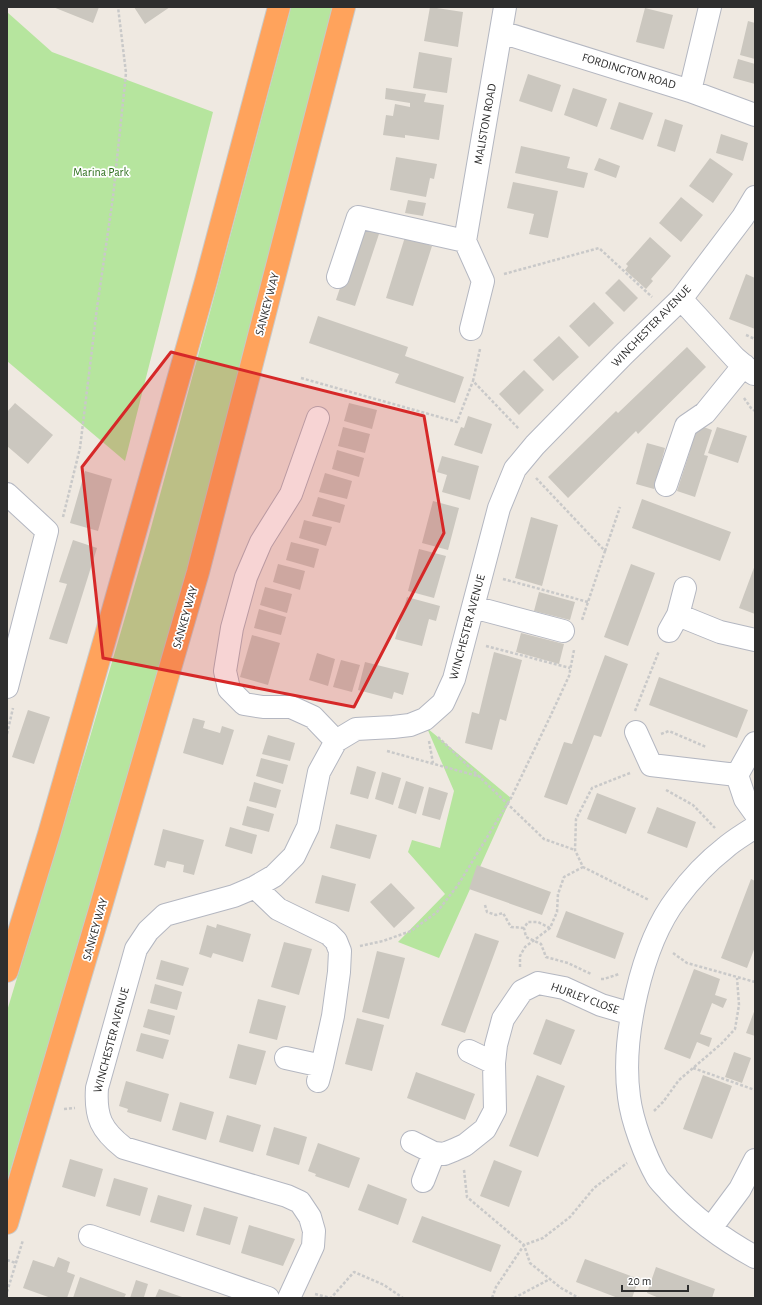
<svg xmlns="http://www.w3.org/2000/svg" width="762" height="1305" viewBox="0 0 762 1305" font-family="'Alegreya Sans',sans-serif">
  <rect width="100%" height="100%" fill="#efe9e1"/>
  <!-- green -->
  <path fill="#b6e59e" d="M291,7H333L192,557L125,791L7,1182V1011L90,737L146,546L213,301Z
    M7,12L52,52L213,112L125,461L7,361Z
    M427,728L511,798L439,958L398,942L445,894L408,852L412,840L440,848L454,791Z"/>
  <!-- building -->
  <path fill="#cbc7bf" d="M53,7H99L93,23Z
    M134,7H170L145,24Z
    M430,7L463,12L458,47L424,41Z
    M645,8L673,15L664,49L636,42Z
    M748,21L755,23V59L740,55Z
    M419,52L452,58L447,93L413,88Z
    M738,59L755,64V84L733,78Z
    M528,74L561,85L552,112L519,101Z
    M386,88L426,94L424,102L444,105L439,140L405,135V138L383,135L386,115L393,116L395,104L410,107V103L385,99Z
    M573,88L607,99L597,127L564,115Z
    M619,102L653,113L643,140L610,129Z
    M665,119L683,125L675,152L657,146Z
    M721,134L748,143L743,161L716,153Z
    M521,146L570,157L567,168L588,173L584,188L515,173Z
    M396,157L437,164L434,179L430,178L426,197L390,190Z
    M599,158L620,166L616,178L594,170Z
    M710,158L733,174L713,203L689,186Z
    M513,182L558,191L548,238L529,234L534,214L507,208Z
    M681,197L703,215L681,242L659,223Z
    M408,200L426,203L423,216L405,213Z
    M361,225L380,231L355,306L336,300Z
    M405,237L432,246L413,306L386,298Z
    M650,237L671,256L651,279L653,281L646,289L625,270L628,266L626,264Z
    M746,274L755,278V329L729,319Z
    M619,279L638,298L624,312L605,293Z
    M594,302L614,323L589,347L569,326Z
    M318,316L408,347L405,356L464,377L455,403L395,383L399,374L309,343Z
    M559,336L579,357L553,381L533,360Z
    M687,347L706,367L638,434L636,431L568,498L548,477L616,411L618,413Z
    M524,370L544,390L519,415L499,394Z
    M15,403L53,435L28,464L7,446V412Z
    M349,403L377,410L372,429L344,421Z
    M468,416L492,424L482,454L454,445L461,427L464,428Z
    M695,424L712,430L704,455L708,456L695,497L677,491L690,451L687,450Z
    M343,427L370,434L365,453L338,446Z
    M717,427L747,436L738,463L708,453Z
    M647,443L665,448L654,489L636,484Z
    M337,450L364,458L359,477L332,469Z
    M442,456L479,466L470,500L442,492L447,475L437,472Z
    M85,471L112,479L98,531L70,523Z
    M325,473L352,481L347,499L319,492Z
    M318,497L345,505L340,523L312,516Z
    M642,499L731,532L720,561L632,528Z
    M433,501L459,508L448,550L422,543Z
    M531,517L558,525L542,586L515,578Z
    M304,520L332,527L326,546L299,538Z
    M73,540L97,548L67,644L49,639L67,584L59,582Z
    M291,542L319,549L314,568L286,560Z
    M419,549L446,556L434,598L408,591Z
    M278,564L305,571L300,590L273,582Z
    M631,564L655,573L628,646L604,637Z
    M755,565V614L739,608Z
    M265,587L292,594L287,613L260,605Z
    M539,592L575,602L570,620L534,611Z
    M407,597L440,606L436,621L429,619L422,646L395,639Z
    M259,609L286,617L281,635L254,628Z
    M521,633L564,644L559,664L516,652Z
    M252,635L280,643L268,685L240,677Z
    M494,652L522,660L506,721L500,719L492,750L465,743L472,712L479,714Z
    M317,653L335,659L328,686L309,680Z
    M605,655L628,664L601,737L594,735L567,805L544,797L564,742L572,744Z
    M341,660L360,665L352,692L333,687Z
    M365,662L409,673L403,695L394,692L392,699L358,690Z
    M659,677L748,710L737,738L649,705Z
    M28,710L50,717L34,764L12,757Z
    M193,718L205,721L203,728L220,733L222,726L234,730L223,765L183,753Z
    M268,735L295,743L290,761L262,754Z
    M261,758L288,765L283,784L256,776Z
    M357,766L376,772L368,799L350,794Z
    M382,772L401,778L393,805L375,799Z
    M406,781L424,787L416,814L398,808Z
    M254,782L281,790L276,808L249,801Z
    M429,787L448,793L440,820L422,815Z
    M597,793L636,808L626,834L587,819Z
    M247,806L274,814L269,832L242,825Z
    M657,807L696,822L687,848L647,833Z
    M336,824L377,835L370,859L330,848Z
    M230,827L257,835L252,854L225,846Z
    M163,829L204,840L194,875L183,872L184,865L167,861L165,868L154,865Z
    M477,865L551,892L542,915L469,889Z
    M322,875L356,884L349,912L315,903Z
    M751,879L755,881V947L747,968L721,958Z
    M391,883L415,908L394,928L370,902Z
    M566,911L624,933L615,959L556,937Z
    M217,924L251,934L243,962L213,953L211,958L199,954L207,925L216,928Z
    M475,933L499,941L465,1033L441,1025Z
    M284,942L312,949L299,995L271,987Z
    M377,951L405,958L389,1019L362,1012Z
    M161,960L189,968L183,986L156,979Z
    M694,969L720,979L715,995L727,999L723,1008L712,1003L700,1034L712,1038L709,1047L697,1042L690,1059L664,1049Z
    M155,984L182,992L177,1010L150,1003Z
    M258,999L286,1006L277,1040L249,1033Z
    M148,1009L175,1016L170,1035L143,1027Z
    M755,1009V1036L746,1033Z
    M357,1018L384,1025L372,1071L345,1064Z
    M546,1019L575,1030L561,1065L533,1054Z
    M141,1033L169,1040L163,1059L136,1051Z
    M238,1044L266,1051L256,1085L229,1078Z
    M734,1052L751,1058L742,1083L725,1077Z
    M416,1072L475,1094L465,1120L407,1098Z
    M537,1075L565,1086L538,1157L509,1146Z
    M703,1075L732,1086L712,1139L683,1129Z
    M126,1081L169,1094L161,1122L127,1112L128,1109L119,1106Z
    M180,1102L214,1112L206,1140L172,1130Z
    M227,1115L261,1125L253,1152L219,1142Z
    M274,1127L307,1137L299,1165L266,1155Z
    M318,1143L360,1158L349,1188L315,1176L316,1174L308,1171Z
    M70,1159L103,1169L95,1197L62,1187Z
    M494,1160L522,1171L509,1207L480,1196Z
    M114,1178L148,1188L140,1216L106,1206Z
    M368,1184L407,1199L398,1225L358,1210Z
    M158,1195L192,1205L184,1232L150,1222Z
    M204,1207L238,1217L230,1245L196,1235Z
    M422,1216L501,1245L491,1272L412,1242Z
    M249,1225L295,1239L283,1266L241,1253Z
    M58,1257L70,1262L67,1272L75,1275L67,1298H51L23,1288L33,1260L54,1267Z
    M585,1259L639,1279L632,1298H618L576,1282Z
    M656,1267L715,1289L712,1298H659L647,1293Z
    M80,1277L126,1294L124,1298H73Z
    M136,1280L148,1284L144,1297L147,1298H130Z
    M159,1289L182,1297L181,1298H155Z"/>
  <g fill="none" stroke-linecap="round" stroke-linejoin="round">
    <defs>
      <path id="minor" d="M501,32L690,91L755,115
        M690,91L710,7
        M338,277L358,217L465,241
        M681,299L735,358L754,374
        M471,329L483,281L465,241L505,7
        M318,418L291,494L261,542L246,577L232,628L225,671L229,689L244,704L263,707H291L313,717L336,741
        M666,485L686,426L705,413L744,365
        M7,494L47,531L7,687
        M473,607L563,631
        M678,615L720,632L755,640
        M669,631L678,615L685,588
        M636,732L651,765L737,775L755,743
        M737,775L745,799L755,813
        M755,827C745,834 734,840 725,848C707,862 691,879 677,898C641,945 621,1039 629,1097C632,1121 645,1156 657,1177C660,1182 665,1186 669,1191C693,1217 724,1240 755,1257
        M255,887L278,909L329,934L336,941L340,951L339,972L333,1016L322,1066
        M469,1051L494,1063
        M286,1058L322,1066L318,1081
        M412,1142L434,1153L423,1181
        M434,1153L444,1154L454,1150L465,1145L485,1129L495,1110L494,1063L496,1045L503,1019L522,991L538,983L564,988L601,1005L632,1014
        M711,1228L740,1189L755,1160
        M90,1236L268,1298
        M289,1298L313,1246L314,1231L310,1217L300,1202L287,1196L124,1148C101,1130 95,1117 97,1088L136,949L148,931L165,915L234,896L255,887L274,876L294,856L308,827L319,772L336,741L356,729L393,727L410,725L425,719L443,703L454,679L499,508L515,469L535,445L624,354L681,299L743,217L755,197"/>
      <path id="highway" d="M7,971L49,834L106,635L206,281L279,7
        M7,1223L101,906L198,572L344,7"/>
    </defs>
    <!-- minor casing -->
    <use href="#minor" stroke="#b4b7c1" stroke-width="24"/>
    <!-- highway casing -->
    <use href="#highway" stroke="#c9c9c9" stroke-width="24"/>
    <!-- path -->
    <path stroke="#c9c9c9" stroke-width="2.5" stroke-dasharray="3 2" stroke-linecap="butt" d="M504,274L599,248L652,297
      M746,335L755,339
      M480,349L473,381L519,429
      M301,378L457,422L473,381
      M744,398L751,408L755,411
      M536,478L605,551L582,620
      M63,517L80,448L97,308L113,197L126,73L118,7
      M605,551L620,507
      M503,579L588,602
      M486,646L570,668
      M635,711L659,651
      M7,734L13,708
      M661,734L669,731L706,747
      M438,737L544,839L575,850
      M429,741L433,763
      M387,751L481,777
      M630,773L592,788L576,819L575,850L583,867L649,900
      M666,790L693,805L715,828
      M485,905L487,912L496,915L503,913L511,927L524,928
      M550,928L538,922H528L524,928L526,937L541,944L546,957L568,963L591,974
      M360,946L383,941L411,931L437,912L458,885L511,798L550,717L569,676L574,650
      M673,953L687,963L755,982
      M520,967V956L525,947L550,928L557,912L558,894L564,877L583,867
      M601,979H604L619,974
      M693,1068L755,1090
      M64,1109L75,1108
      M654,1111L663,1102L679,1080L721,1044L735,1029L739,1005L737,978
      M464,1170L467,1197L524,1245L530,1263L561,1288L579,1298
      M7,1260L16,1263
      M7,1292L23,1240
      M315,1294L331,1298L354,1272L384,1285L403,1298
      M492,1298L496,1287L524,1245L543,1238L570,1217L594,1188L627,1163
      M514,1298L550,1279"/>
    <!-- minor -->
    <use href="#minor" stroke="#fff" stroke-width="22"/>
    <!-- highway -->
    <use href="#highway" stroke="#ffa35c" stroke-width="22"/>
  </g>
  <!-- marked area -->
  <path fill="#d62828" fill-opacity="0.2" stroke="#d62828" stroke-width="3" stroke-linejoin="round" d="M171,352L424,416L444,533L354,707L103,658L82,467Z"/>
  <g text-anchor="middle" stroke-width="3.5" stroke-linejoin="round" paint-order="stroke">
    <!-- street labels -->
    <g font-size="12" fill="#2e2e2e" stroke="#fff">
      <text transform="translate(629 71) rotate(17)" y="4">FORDINGTON ROAD</text>
      <text transform="translate(485 124) rotate(-80)" y="4">MALISTON ROAD</text>
      <text transform="translate(267 304) rotate(-75)" y="4">SANKEY WAY</text>
      <text transform="translate(651 326) rotate(-46)" y="4">WINCHESTER AVENUE</text>
      <text transform="translate(185 617) rotate(-74)" y="4">SANKEY WAY</text>
      <text transform="translate(467 627) rotate(-75)" y="4">WINCHESTER AVENUE</text>
      <text transform="translate(95 929) rotate(-74)" y="4">SANKEY WAY</text>
      <text transform="translate(585 998) rotate(20)" y="4">HURLEY CLOSE</text>
      <text transform="translate(111 1040) rotate(-75)" y="4">WINCHESTER AVENUE</text>
    </g>
    <!-- park labels -->
    <g font-size="12" fill="#2c6e1b" stroke="#fff">
      <text x="101" y="176">Marina Park</text>
    </g>
  </g>
  <!-- border -->
  <rect width="762" height="1305" fill="none" stroke="#2e2e2e" stroke-width="16"/>
  <!-- scale -->
  <path d="M622 1285v6h66v-6" fill="none" stroke="#2e2e2e" stroke-width="2"/>
  <text x="628" y="1285" font-size="12" fill="#2e2e2e" stroke="#ffffff" stroke-width="3" paint-order="stroke">20 m</text>
</svg>
